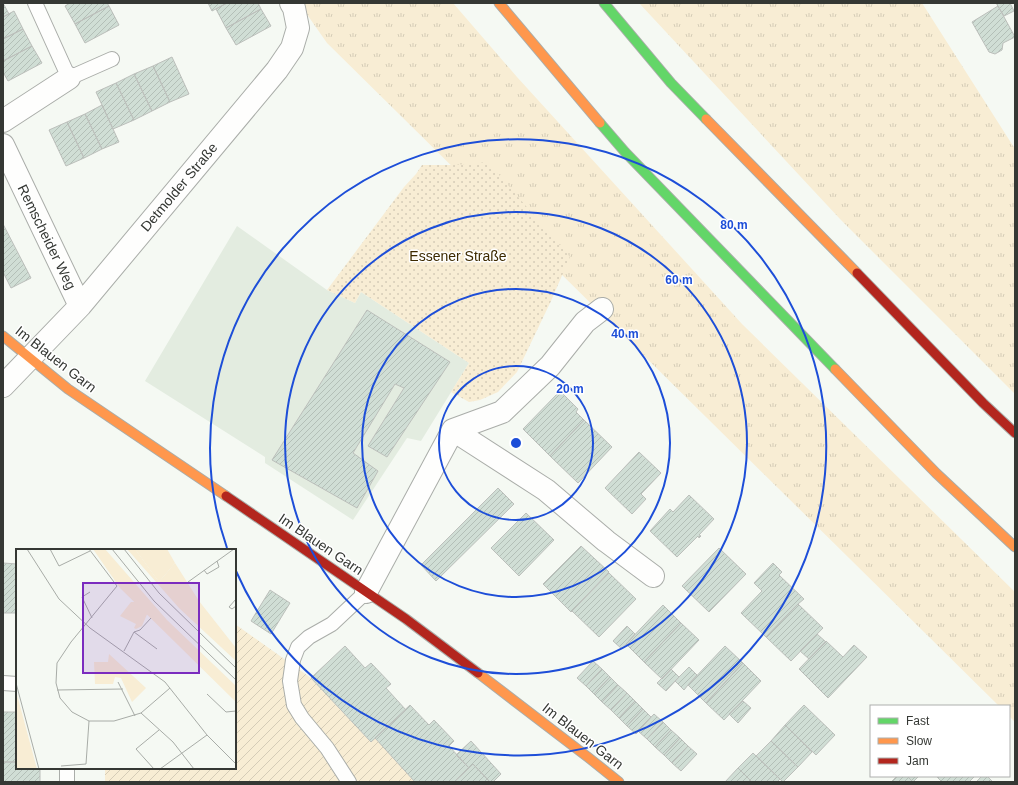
<svg xmlns="http://www.w3.org/2000/svg" width="1018" height="785" viewBox="0 0 1018 785" font-family="Helvetica,sans-serif">
  <defs>
    <pattern id="grass-tufts" width="24" height="20" patternUnits="userSpaceOnUse"><rect width="24" height="20" fill="#f8edd4"/><path d="M3 7l-1-3M5 7V3M7 7l1-3M15 17l-1-3M17 17v-4M19 17l1-3" fill="none" stroke="#d5ccb7"/></pattern>
    <pattern id="park-dots" width="8" height="8" patternUnits="userSpaceOnUse"><rect width="8" height="8" fill="#f8edd4"/><path d="M2 2h.1M6 6h.1" fill="none" stroke="#d5ccb7" stroke-width="1.8" stroke-linecap="round"/></pattern>
    <pattern id="garden-furrows" width="10" height="10" patternUnits="userSpaceOnUse"><rect width="10" height="10" fill="#f8edd4"/><path d="M-1 1l2-2M0 10L10 0M9 11l2-2" fill="none" stroke="#d5ccb7"/></pattern>
    <pattern id="building-hatch" width="6" height="6" patternUnits="userSpaceOnUse"><rect width="6" height="6" fill="#d0ded5"/><path d="M-1 1l2-2M0 6l6-6M5 7l2-2" fill="none" stroke="#b3bfb7"/></pattern>
  </defs>
  <rect width="100%" height="100%" fill="#f5f9f3"/>
  <!-- built -->
  <path fill="#e3ece0" d="M237,226L327,290L355,303L361,292L469,363L421,441L407,438L353,520L265,463V457L145,381Z"/>
  <!-- grass -->
  <path fill="url(#grass-tufts)" d="M299,3H453L517,77L742,324L1015,592V722L1009,716V706H999L327,43Z
    M639,3H922L1015,149V394L840,219Z"/>
  <!-- park -->
  <path fill="url(#park-dots)" d="M488,162L570,257L551,301L517,372L498,392L480,400L469,402L451,392L469,363L361,292L355,303L327,290L404,187L416,174L422,165H455Z"/>
  <!-- garden -->
  <path fill="url(#garden-furrows)" d="M235,624L311,678L371,742L375,738L415,782H105V768H235Z"/>
  <!-- building -->
  <path fill="url(#building-hatch)" stroke="#bcbfbb" d="M3,3L9,14L3,17Z
    M70,3H107L109,6L75,24L65,6Z
    M208,3H227L212,11Z
    M227,3H258L261,9L226,28L216,9Z
    M996,3H1010L1014,11L1004,16Z
    M109,6L119,25L85,43L75,24Z
    M998,6L1015,37L1003,43L1002,50L995,54L989,52L972,22Z
    M261,9L271,26L236,45L226,28Z
    M14,11L23,29L3,39V17Z
    M23,29L32,46L3,61V39Z
    M32,46L42,63L8,81L3,72V61Z
    M172,57L189,94L170,102L153,66Z
    M153,66L170,102L152,111L134,74Z
    M134,74L152,111L134,120L116,83Z
    M116,83L134,120L113,129L96,92Z
    M102,105L119,142L102,149L85,114Z
    M85,114L102,149L84,158L67,122Z
    M67,122L84,158L66,166L49,130Z
    M3,224L31,278L11,288L3,272Z
    M367,310L450,362L387,457L368,446L404,388L395,384L353,453L378,471L357,508L272,460Z
    M560,391L578,409L576,412L584,420L550,456L523,429Z
    M584,420L612,447L578,483L550,456Z
    M639,452L661,473L641,494L646,499L632,514L605,488Z
    M498,488L514,504L436,581L421,565Z
    M689,495L714,519L699,535L701,536L699,538L698,536L677,557L650,531L670,509L673,512Z
    M526,513L554,540L519,576L491,548Z
    M581,546L609,572L571,612L543,584Z
    M719,548L746,574L709,612L682,586Z
    M3,563L17,564V613H3Z
    M773,563L782,572L779,575L804,599L798,604L766,637L741,613L762,591L754,583Z
    M609,573L636,599L599,637L572,611Z
    M270,590L290,603L271,634L251,621Z
    M798,604L823,628L791,661L766,637Z
    M663,605L681,623L644,662L626,644Z
    M681,623L699,640L662,679L644,662Z
    M627,626L635,634L622,649L613,641Z
    M817,634L826,642L809,659L800,651Z
    M826,641L843,657L854,645L867,657L828,698L799,669Z
    M345,646L365,668L371,663L391,684L386,688L406,710L371,742L311,678Z
    M725,646L743,663L706,703L688,685Z
    M593,661L602,669L586,686L577,678Z
    M743,663L761,681L724,720L706,703Z
    M689,667L697,675L688,685L684,690L675,681Z
    M602,669L610,677L594,694L586,686Z
    M671,669L679,677L666,691L657,683Z
    M610,677L618,685L602,702L594,694Z
    M618,685L627,693L611,710L602,702Z
    M627,693L635,701L619,718L611,710Z
    M635,701L643,709L627,726L619,718Z
    M743,701L751,708L738,723L729,714Z
    M410,705L429,725L434,720L454,741L449,746L469,768L454,782H415L375,738Z
    M804,705L835,735L816,755L785,725Z
    M643,709L651,717L636,734L627,726Z
    M3,712H17V762H3Z
    M654,714L663,722L647,739L638,731Z
    M663,722L671,730L655,747L647,739Z
    M785,725L812,752L798,767L771,741Z
    M671,730L680,738L664,755L655,747Z
    M680,738L688,746L672,763L664,755Z
    M471,741L501,774L493,782H490L473,764L469,768L456,755Z
    M771,741L798,767L783,782L756,756Z
    M688,746L697,754L681,771L672,763Z
    M753,753L780,779L777,782H752L738,768Z
    M3,762H17V768H40V782H3Z
    M473,764L490,782H454L469,768Z
    M738,768L752,782H725Z
    M897,776H907L913,782H891Z
    M907,776H919L913,782Z
    M936,776H975L969,782H942Z
    M982,776H987L993,782H976Z"/>
  <g fill="none" stroke-linecap="round" stroke-linejoin="round">
    <defs>
      <path id="lane" d="M35,3L69,78L112,59
        M3,683L17,684
        M67,768V782
        M349,782L327,748L302,718L294,705L290,681L293,660L298,647L309,637L332,624L366,592"/>
      <path id="street" d="M3,121L69,78
        M3,145L80,306
        M3,386L80,306L277,70L292,48L298,28L294,8L291,3
        M453,430L546,490L606,541L653,576
        M366,592L453,430L502,412L550,366L585,322L602,309"/>
      <path id="fast" d="M604,3L671,83L706,119
        M600,123L625,152L835,369"/>
      <path id="slow" d="M499,3L600,123
        M706,119L857,273
        M3,336L68,389L226,496
        M835,369L936,473L1015,547
        M478,673L589,758L619,782"/>
      <path id="jam" d="M857,273L983,403L1015,433
        M226,496L406,619L478,673"/>
    </defs>
    <!-- lane casing -->
    <use href="#lane" stroke="#aaada9" stroke-width="16"/>
    <!-- street casing -->
    <use href="#street" stroke="#aaada9" stroke-width="24"/>
    <!-- fast casing -->
    <use href="#fast" stroke="#aaada9" stroke-width="11"/>
    <!-- slow casing -->
    <use href="#slow" stroke="#aaada9" stroke-width="11"/>
    <!-- jam casing -->
    <use href="#jam" stroke="#aaada9" stroke-width="11"/>
    <!-- lane -->
    <use href="#lane" stroke="#fefefd" stroke-width="14"/>
    <!-- street -->
    <use href="#street" stroke="#fefefd" stroke-width="22"/>
    <!-- fast -->
    <use href="#fast" stroke="#63d668" stroke-width="9"/>
    <!-- slow -->
    <use href="#slow" stroke="#ff974d" stroke-width="9"/>
    <!-- jam -->
    <use href="#jam" stroke="#b3261e" stroke-width="9"/>
  </g>
  <!-- distance rings -->
  <g fill="none" stroke="#1d4ed8" stroke-width="2">
    <circle cx="516" cy="443" r="77"/>
    <circle cx="516" cy="443" r="154"/>
    <circle cx="516" cy="443" r="231"/>
    <path d="M227 548A308 308 0 1 1 236 571"/>
  </g>
  <g text-anchor="middle" stroke-width="3" stroke-linejoin="round" paint-order="stroke">
    <!-- street labels -->
    <g font-size="14" fill="#353834" stroke="#fff">
      <text transform="translate(179 187) rotate(-50)" y="5">Detmolder Straße</text>
      <text transform="translate(47 237) rotate(64)" y="5">Remscheider Weg</text>
      <text transform="translate(56 359) rotate(38)" y="5">Im Blauen Garn</text>
      <text transform="translate(321 544) rotate(34)" y="5">Im Blauen Garn</text>
      <text transform="translate(583 736) rotate(38)" y="5">Im Blauen Garn</text>
    </g>
    <!-- park labels -->
    <g font-size="14" fill="#3d2a00" stroke="#fff">
      <text x="458" y="261">Essener Straße</text>
    </g>
  </g>
  <!-- overview -->
  <g transform="translate(16 549)">
    <rect width="220" height="220" fill="#f5f9f3"/>
    <path d="M77,0H89L151,71L220,137V153L104,39ZM111,0H119L143,33L159,14L183,52L220,99V112L163,59Z" fill="#f8edd4"/>
    <path d="M115,53H122L132,63L126,77L120,80L118,79L120,75L104,67ZM0,142L21,220H0Z" fill="#f8edd4"/>
    <path d="M119,0H151L159,14L143,33ZM93,105L130,139L116,153L105,129L99,128L97,135H79L78,113H92Z" fill="#f8edd4"/>
    <path fill="none" stroke="#a8aca7" stroke-width="1" d="M11,0L43,50L74,79L149,133L191,186L220,215M34,0L43,17L74,2M73,0L101,37L55,93L41,114L40,134L44,149L56,163L73,172H98L125,164L154,139M96,0L138,52L220,131M108,0L143,44L220,119M188,21L191,25L203,18L201,12M172,33L218,0M74,43L66,48L76,69M220,50L213,58L216,60L220,57M118,83L141,100M108,102L118,83L124,81L135,69M102,133L119,167M0,134L23,220M41,141L107,140M191,145L210,163L220,162M125,164L157,193L178,220M45,217L70,215L73,172M138,220L120,200L143,181M144,220L191,186"/>
    <path fill="#7b2cbf" fill-opacity="0.15" stroke="#7b2cbf" stroke-width="2" d="M67,34H183V124H67Z"/>
    <rect width="220" height="220" fill="none" stroke="#353834" stroke-width="2"/>
  </g>
  <circle cx="516" cy="443" r="6" fill="#1d4ed8" stroke="#fff" stroke-width="2"/>
  <g font-size="12" text-anchor="middle" font-weight="bold" fill="#1d4ed8" stroke="#fff" stroke-width="3" stroke-linejoin="round" paint-order="stroke">
    <text x="734" y="229">80 m</text>
    <text x="679" y="284">60 m</text>
    <text x="625" y="338">40 m</text>
    <text x="570" y="393">20 m</text>
  </g>
  <!-- border -->
  <rect width="1018" height="785" fill="none" stroke="#353834" stroke-width="8"/>
  <!-- legend -->
  <rect x="870" y="705" width="140" height="72" fill="#ffffff" stroke="#aeafae"/>
  <rect x="878" y="718" width="20" height="6" fill="#63d668" stroke="#aeafae"/>
  <text x="906" y="725" font-size="12" fill="#353834">Fast</text>
  <rect x="878" y="738" width="20" height="6" fill="#ff974d" stroke="#aeafae"/>
  <text x="906" y="745" font-size="12" fill="#353834">Slow</text>
  <rect x="878" y="758" width="20" height="6" fill="#b3261e" stroke="#aeafae"/>
  <text x="906" y="765" font-size="12" fill="#353834">Jam</text>
</svg>
